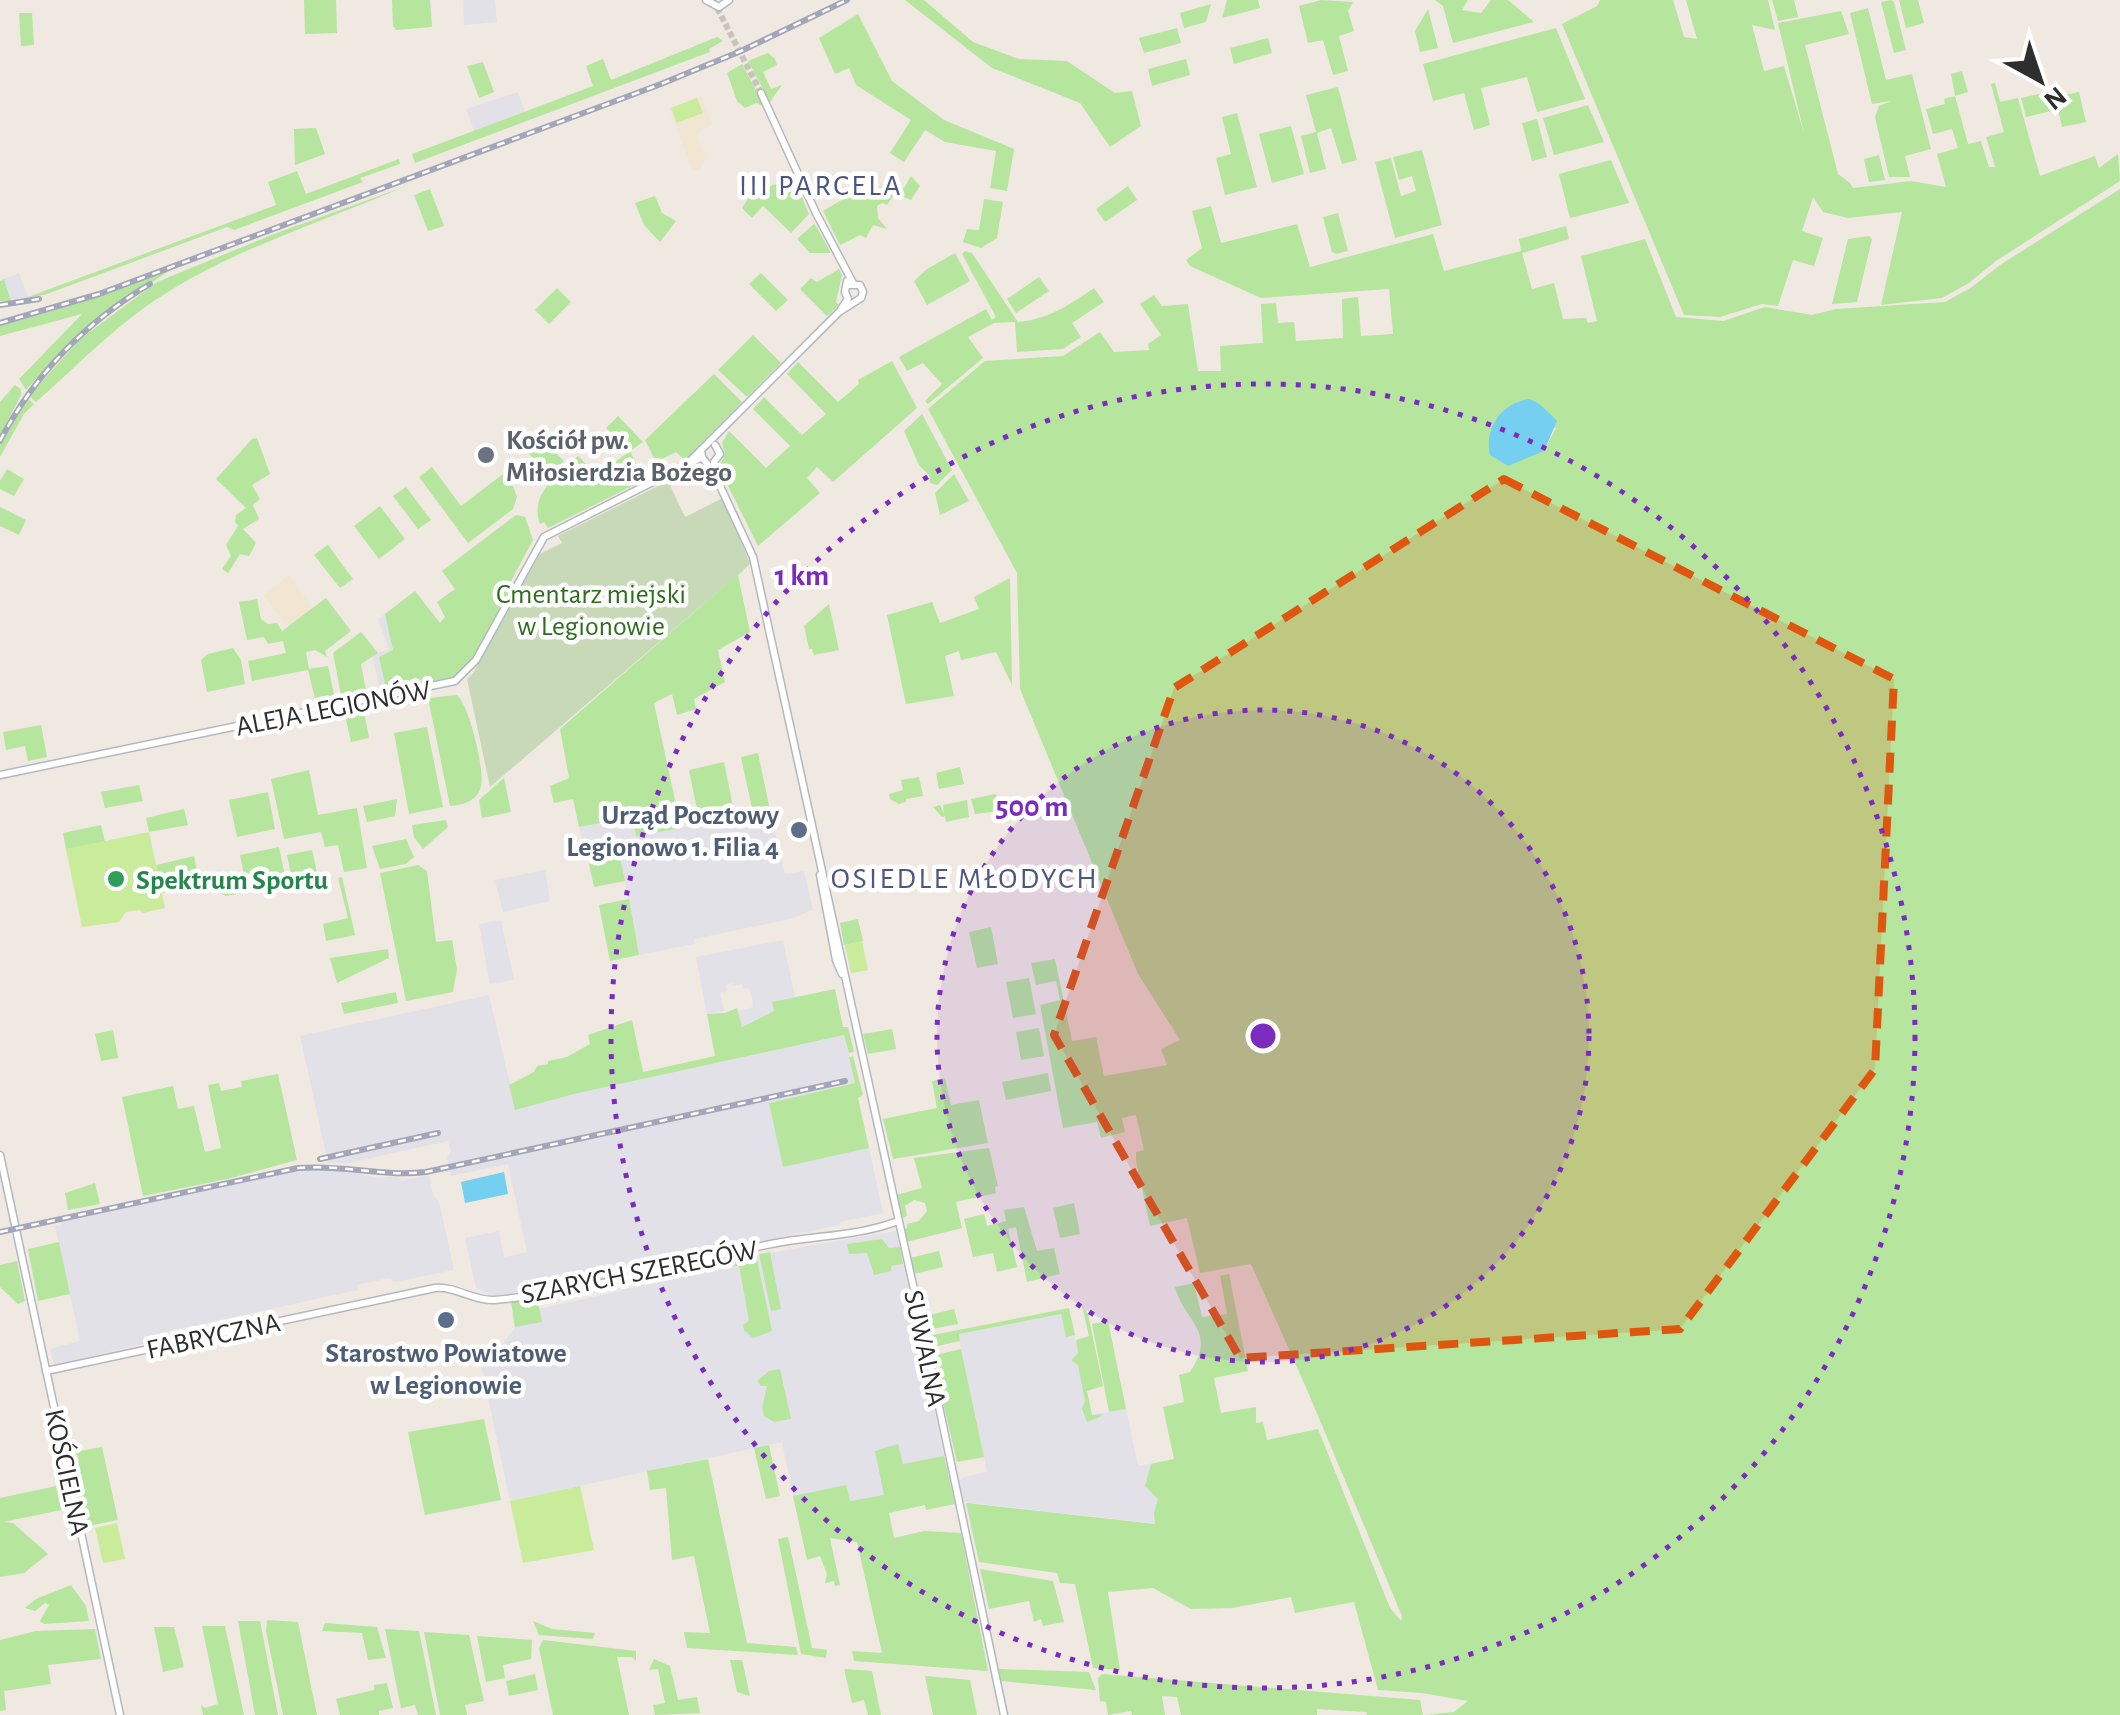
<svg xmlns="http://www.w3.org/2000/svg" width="2120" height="1715" viewBox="0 0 2120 1715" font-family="'Alegreya Sans',sans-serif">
  <rect width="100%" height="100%" fill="#efe9e1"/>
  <!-- industrial -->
  <path fill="#e3e1e8" d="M463,0H495L497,22L464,25Z
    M518,92L525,112L474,131L466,109Z
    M19,273L28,297L11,301L4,279Z
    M385,614L393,650L380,657L387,693L381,694L372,655L389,649L378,619Z
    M770,810L785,874L804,871L813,910L790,919L694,939V944L639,955L617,841L584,847L579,827L632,817L637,836Z
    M545,870L550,901L503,912L495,880Z
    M501,920L514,980L490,984L479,924Z
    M783,940L795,997L773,1002L774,1011L741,1027L738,1011L753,1007L752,998L749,988L744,989L742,984L733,986L732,983L726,985L727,991L720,993L724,1011L707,1014L696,957Z
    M489,995L516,1109L574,1094L845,1035L855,1083L770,1102L783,1166L869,1148L883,1213L840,1222V1225L507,1295H490L476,1288L465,1238L499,1231L504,1257L527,1252L508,1164L451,1176L447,1158L451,1151L448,1141L349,1163H328L300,1036Z
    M333,1168L378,1178L399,1176L401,1181L429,1175L433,1195L439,1201L454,1270L395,1282L389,1278L357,1285V1290L170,1331L148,1337L147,1343L54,1365L50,1349L80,1341L55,1226H61V1221L290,1172Z
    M896,1231L944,1456L880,1470L885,1495L849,1501L846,1485L793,1496L782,1442L510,1501L481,1365L489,1363L515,1327L512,1315L650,1284L649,1274Z
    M1062,1314L1066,1336L1075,1335L1092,1415L1126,1409L1138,1466L1165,1461L1179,1526L963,1502L959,1481L964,1477L987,1472L958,1334Z"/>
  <!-- education -->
  <path fill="#f0e6d1" d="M701,96L712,124L696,134L703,151L709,154L701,168L693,171L669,108Z
    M289,575L313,608L287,627L263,595Z"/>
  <!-- green -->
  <path fill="#b6e59e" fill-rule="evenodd" d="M304,0H336L337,33L305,34Z
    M392,0H430L432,27L396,30L393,26Z
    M905,0H924L973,42L1019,59L1067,61L1115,93L1132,91L1141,126L1110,147L1080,103L992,68Z
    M1227,0H1258L1260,8L1222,18Z
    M1321,0L1353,2L1348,11L1354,31L1339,36L1348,71L1333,75L1323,40L1308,43L1299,6Z
    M1435,0H1468L1462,10L1481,13L1491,0H1508L1534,22L1453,43L1443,6Z
    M1600,0H1673L1684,37L1697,39L1686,0H1768L1775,30L1752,25L1764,71L1784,66L1804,133L1778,23L1841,11L1849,34L1805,45L1838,174L1850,183L1853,188L1911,181L1946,187L1937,154L1958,148L1952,129L1933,134L1926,109L1945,104L1944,99L1955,96L1951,74L1962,71L1968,92L1955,96L1968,144L1981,141L1989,167H1995L1986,137L2004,132L1991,84L1995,83L2000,102L2018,98L2040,176L2095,156L2099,168L2118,154L2120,181L1996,261L1969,283L1942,298L1881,305L1902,212L1848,218L1823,212L1813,197L1802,231L1823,238L1814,266L1793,260L1778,306L1762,304L1720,317L1684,315L1562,24L1597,6Z
    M1772,0H1794L1798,17L1778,21Z
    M1891,0L1894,2L1906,50L1894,53L1881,2Z
    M1899,0H1918L1924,23L1906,28Z
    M1211,4L1206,22L1184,28L1180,13Z
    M1868,8L1886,80L1912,74L1931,149L1905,156L1910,177H1889L1875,117L1879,106L1891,101L1872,104L1850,13Z
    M1428,9L1438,48L1420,52L1415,31Z
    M19,13H32L34,45L21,46Z
    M858,14L892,81L944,120L1014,149L1007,191L990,188L996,151L945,142L925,130L904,162L890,153L911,120L856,85L849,68L835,74L819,38Z
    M1177,28L1181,43L1144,53L1139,38Z
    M1556,28L1585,99L1537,112L1527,77L1481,88L1490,125L1474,130L1464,93L1433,101L1423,64Z
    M717,37L723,41L709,49L710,52L415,163L412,154L593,86L586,66L603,59L611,80Z
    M1268,38L1272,53L1234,64L1230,48Z
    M768,53L775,59L777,65L763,72L771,89L782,85L770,102L748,61Z
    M1186,59L1190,75L1152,86L1148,69Z
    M483,62L494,92L479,98L467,66Z
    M742,64L765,107L756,103L745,108L737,101L727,73Z
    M1338,87L1357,160L1342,164L1331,128L1317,133L1326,169L1310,173L1301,136L1316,132L1306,95Z
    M2047,92L2052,111L2026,117L2021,98Z
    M2079,92L2086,122L2062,127L2055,97Z
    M1588,105L1604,142L1554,155L1543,118Z
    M1237,113L1257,187L1225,195L1216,158L1231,154L1222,117Z
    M1537,119L1547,157L1532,161L1522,123Z
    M1291,126L1304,174L1272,183L1259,134Z
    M316,128L325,154L295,165L294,129Z
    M1422,150L1442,225L1395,238L1375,162L1391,158L1401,196L1416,191L1412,176L1399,180L1393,157Z
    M1879,155L1885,180L1869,182L1864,159Z
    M399,159L400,164L360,178L363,182L234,230L227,227L47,294C30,298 16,301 0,301V281L4,279L11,301L28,297L276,205L268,182L297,171L306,194Z
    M1611,160L1629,203L1570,218L1559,174Z
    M911,176L920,186L911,200L895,193L887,205L882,203L877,206L878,218L887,229L873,225L866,238L860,235L840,245L823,211L860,189L873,198L884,182L894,188H904Z
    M793,177L809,214L791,233L763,206L752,218L742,208L751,194Z
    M406,186C324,222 237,247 160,297C115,326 76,367 36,402L29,396L80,339L157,282L274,234Z
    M1128,186L1137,200L1105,222L1096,209Z
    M430,189L444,226L428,231L414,195Z
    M2120,189V1715H1425L1454,1712L1468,1701L1422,1693L1378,1690L1354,1602L1295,1613L1291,1597L1232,1608L1191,1609L1153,1588L1108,1592L1120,1670L1093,1668L1075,1584L1060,1583L1057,1573L979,1562L966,1503L1155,1524L1154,1513L1158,1499L1145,1486L1151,1464L1174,1459L1163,1407L1184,1402L1179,1375L1190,1372C1218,1331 1184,1322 1175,1287L1194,1283L1202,1317L1227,1314L1220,1276L1229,1274L1248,1371L1214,1378L1221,1413L1256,1407V1423L1263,1422L1267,1440L1318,1429L1390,1608L1401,1621L1402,1616L1308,1392L1251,1264L1200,1273L1187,1218L1150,1226L1136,1161V1152L1144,1150L1136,1115L1122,1118L1125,1132L1101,1138L1097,1122L1063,1128L1040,1005L1060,1000L1056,981L1036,985L1031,963L1055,959L1072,1041L1096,1037L1104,1076L1167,1065L1161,1049L1180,1040L1138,974L1020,689L1017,573L928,409L985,361L1063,356L1100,332L1114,352L1149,350L1148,344L1161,335L1140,304L1154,295L1162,306L1188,304L1198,371H1221L1220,346L1263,343L1261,304L1276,303L1278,323L1294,322L1296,341L1343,338L1342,299L1358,297L1361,336L1393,334L1389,289L1261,298L1190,266L1186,260L1202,248L1192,211L1211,206L1221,243L1297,224L1310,267L1433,234L1444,271L1521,251L1519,239L1566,226L1569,239L1522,253L1532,289L1554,283L1563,319L1586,318L1588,323L1597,321L1581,256L1645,239L1676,317L1723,321L1765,307L1812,315L1836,309L1945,302L1972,287L2000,265ZM1504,413L1556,428L1544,451L1496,419Z
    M655,196L662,213L676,221L660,242L644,225L635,203Z
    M984,199L1003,202L997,238L981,248L963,242L967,229L979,230Z
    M1338,213L1348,251L1336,254L1332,252L1323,217Z
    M814,224L816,226L831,253H810L797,239Z
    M1869,236L1872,239L1857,302L1832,304L1848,239Z
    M965,251L972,253L1018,322C1049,319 1069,305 1094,288L1104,302L1072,323L1081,337L1063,349L1017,352L1015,322L994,323L968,337L983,358L928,404L925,401L942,384L923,363L907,371L899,357L986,309L992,320L996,317L962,254Z
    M955,253L970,281L927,305L914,281L927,269Z
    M172,269L94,321L60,352L26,390L19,379L82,314L0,336V326L53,311Z
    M839,269L842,275L836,302L839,305L827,316L800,289L811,278L817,282Z
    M761,273L788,300L776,311L749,284Z
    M1039,277L1049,291L1016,313L1007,299Z
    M557,288L571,302L549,324L535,310Z
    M753,335L781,363L747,397L718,370Z
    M892,361L917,408L833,482L817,467L807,478L820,493L758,546L719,468L725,454L722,443L729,431L766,468L790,446L753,409L764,397L802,435L826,414L787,374L798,362L838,402L859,384L858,380Z
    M714,374L742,402L685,460L676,452L656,462L645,440Z
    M15,385L21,389V395L0,436V402Z
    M26,397L34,404L24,414L0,457V445Z
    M922,414L952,470L937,485L930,483L929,475L919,465L904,431Z
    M618,416L643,442L630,451L644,480L548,528L544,522L540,524C529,494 557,476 578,456L597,475L630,451L606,428Z
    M257,438L270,474L252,485L260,499L253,505L259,519L243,529L256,543L249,556L240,554L228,573L222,569L231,556L226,545L238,526L235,522L236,515L246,508L216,479L252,439Z
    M540,438L564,461L550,475L527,452Z
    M432,467L461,506L507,471L517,497L513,509L468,543L419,477Z
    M7,469L24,479L14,496L0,489V481Z
    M954,474L969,501L940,515L935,493Z
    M406,487L431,520L418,529L393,496Z
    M723,498L750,564L738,575L750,632L718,650L725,682L694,699L696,709L677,715L672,694L654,703L681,828L636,836L632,817L579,827L573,799L554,803L550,786L569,778L560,729L731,580L698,511Z
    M380,506L405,539L379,559L354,526Z
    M0,507L26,520L19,535L0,526Z
    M516,515L525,517L533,540L511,581L513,585L471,661L459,673L446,681L387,693L379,657L393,650L385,614L415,591L440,623L445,617L437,602L455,589L442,571Z
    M328,545L353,579L340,588L314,555Z
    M1010,578L1012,685L996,652L961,660L959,651L945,656L954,696L906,704L887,615L932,602L940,623L979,609L974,597Z
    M326,598L351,631L325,651L327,657L315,650L306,652L309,669L328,666L335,699L316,703L308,670L252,681L248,661L286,653L283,641L268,644L264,637L247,640L239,602L257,599L261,619L268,624L277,623L282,631Z
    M829,604L839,650L814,655L812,649H809L804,626Z
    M361,632L378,653L361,664L367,696L342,701L333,653Z
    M233,648L241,660L245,684L207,692L201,660L208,654Z
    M457,695C469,705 485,770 481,786C478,801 463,805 450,806L428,698Z
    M363,707L369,738L351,742L344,711Z
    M41,725L47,757L28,761L25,746L6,750L3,732Z
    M427,727L443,807L409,814L394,733Z
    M758,753L770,810L753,813L741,757Z
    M724,762L735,817L700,824L689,770Z
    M960,767L964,784L939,789L936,773Z
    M309,770L318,815L357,808L367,868L344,872L338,845L325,847L321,832L284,839L271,779Z
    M919,777L923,796L906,799V802L899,804L890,799L889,794L903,790L901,780Z
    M504,778L511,812L482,818L479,800Z
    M139,785L143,801L105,808L101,792Z
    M268,792L275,829L237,837L229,800Z
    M996,794L999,811L975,814L971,799Z
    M397,799L395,816L367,822L363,806Z
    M967,800L969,817L946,822L945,816L942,817L933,807L940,805L944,814L943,805Z
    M184,809L188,825L149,832L146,818Z
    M446,820L448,827L423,849L414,837L412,825Z
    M101,825L105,842L66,849L63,833Z
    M406,839L414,857L406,864L380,869L372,846Z
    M279,847L286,881L283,885L226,896L207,887L245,879L240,855Z
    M312,850L318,877L296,882L292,879L287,855Z
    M194,856L200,885L162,893L156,865Z
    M620,857L625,881L594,887L589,864Z
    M418,865L427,871L436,942L452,940L457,969L453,992L406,1001L380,873Z
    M342,877L355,935L326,941L323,924L348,918L338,878Z
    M629,899L639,955L610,961L599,905Z
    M858,919L863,941L844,945L840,923Z
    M991,927L998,964L977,968L969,932Z
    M388,949L389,958L337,983L330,958Z
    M1029,978L1036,1014L1013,1018L1006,982Z
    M835,989L843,1027H848L854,1052L849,1053L844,1035L574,1094L515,1110L509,1085L534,1072L537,1066L548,1064V1061L567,1057L590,1044L588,1035L632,1020L643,1072L715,1056L707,1014L725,1013L737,1008L742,1027L774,1011L772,1002Z
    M396,992L398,1003L344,1014L341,1003Z
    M1039,1028L1044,1056L1021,1060L1016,1032Z
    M892,1029L896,1049L868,1054L863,1034Z
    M113,1030L118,1058L101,1061L95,1034Z
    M853,1056L863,1095L858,1098L869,1148L783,1167L769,1103L855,1083L849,1057Z
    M1048,1073L1051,1091L1006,1100L1002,1082Z
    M278,1074L297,1160L227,1179L143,1196L122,1097L173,1086L178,1109L194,1106L205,1152L221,1148L208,1085L219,1083L221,1091L242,1087L241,1081Z
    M945,1078L951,1105L979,1100L988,1143L893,1159L883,1119L937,1108L932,1081Z
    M989,1148L998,1186L995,1187L996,1193L956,1202L962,1228L906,1242L904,1229L907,1228V1224L919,1221L927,1211L925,1203L914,1200L905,1206L907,1216L901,1219L896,1195L922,1188L914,1158Z
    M95,1183L100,1204L68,1210L65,1193Z
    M1074,1203L1080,1234L1060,1238L1053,1208Z
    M1024,1207L1037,1251L1054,1248L1060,1274L1027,1282L1016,1227L1008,1229L1017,1267L997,1272L993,1253L973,1257L964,1219L984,1214L987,1226L1006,1221L1004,1210Z
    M882,1239L889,1248L900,1247L903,1264L891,1266V1271L874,1275L867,1253L849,1254L847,1244Z
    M59,1242L70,1294L38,1301L28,1249Z
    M939,1251L943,1267L914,1274L910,1258Z
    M770,1252L781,1309L771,1311L759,1254Z
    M756,1255L772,1331L753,1338L744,1330L743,1325L749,1321L739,1265L731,1267L730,1260Z
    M17,1261L25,1301L18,1304L0,1287V1265Z
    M537,1297L542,1322L515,1327L511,1301Z
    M1082,1305L1088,1314L1103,1386L1087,1391L1092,1415L1102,1414L1100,1417L1087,1422L1082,1409L1085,1401L1078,1365L1071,1360L1078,1353L1076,1340L1089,1336Z
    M1069,1308L1075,1335L1066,1337L1061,1314L959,1334L960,1341L933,1347L928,1342L933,1335Z
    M954,1309L958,1324L932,1329L928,1326L926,1316Z
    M1108,1321L1126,1409L1109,1412L1092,1324Z
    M961,1349L984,1457L957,1462L932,1356Z
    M780,1369L791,1419L774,1422L764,1416L762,1408L767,1386H761L757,1381L769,1371Z
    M484,1419L501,1500L425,1515L408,1432Z
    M898,1444L903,1464L944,1456L955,1504L926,1510L925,1505L889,1513L894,1538L924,1531L961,1533L988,1671L854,1661L852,1651L882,1653L857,1542L830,1538L840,1585L835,1586L834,1581L825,1583L827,1574L820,1556L807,1560L793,1496L846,1485L850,1501L884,1495L875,1451Z
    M769,1445L780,1496L766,1499L754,1448Z
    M102,1447L118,1520L83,1527L68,1453Z
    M708,1459L747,1643L796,1647L798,1655L687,1648L684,1632L710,1633L694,1556L672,1560L666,1488L650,1490L647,1471Z
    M61,1485L66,1509L3,1522L13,1523L48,1554L24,1573L0,1577V1498Z
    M777,1534L778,1539L788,1537L812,1648L827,1650L826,1658L801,1654Z
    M980,1569L1053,1581L1064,1622L1043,1626L1041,1619L1034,1622L1029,1601L989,1609Z
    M71,1585L86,1606L89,1621L44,1624L40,1621L49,1605L45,1603L35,1611L25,1608L36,1599Z
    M267,1620L298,1622L317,1715H283L266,1631Z
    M238,1621H260L278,1715H255Z
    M533,1621L552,1629L595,1633L593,1639L539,1635Z
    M325,1623L377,1627L386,1658L368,1660L362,1633L322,1631Z
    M202,1626H225L244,1715H203L201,1705L205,1708L218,1704Z
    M154,1627H174L184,1667L163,1672Z
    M95,1629L101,1659L48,1665L51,1684L4,1691L6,1710L0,1711V1640L36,1631Z
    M385,1629L419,1631L436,1715H418L415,1705L401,1708Z
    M424,1632L469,1635L484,1701L465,1705L467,1715H440Z
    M477,1636L532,1640L531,1659L503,1665L505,1678L486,1682Z
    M543,1640L636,1651V1661L632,1657H617L629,1715H553L539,1648Z
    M654,1659L670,1666L678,1700L697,1697L700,1713L655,1715L653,1705L665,1703L658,1669L649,1670Z
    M730,1660H742L750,1696L737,1692Z
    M844,1669L872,1671L881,1715H868L864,1700L852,1703Z
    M999,1669L1089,1672L1096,1690L1001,1681Z
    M535,1674L538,1690L509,1696L506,1681Z
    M1102,1674L1420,1700L1423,1715H1367L1366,1712L1317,1709V1715H1181L1177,1697L1162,1696L1165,1715H1132L1131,1711L1108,1715L1106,1702L1100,1701L1098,1678Z
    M925,1676L970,1680L977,1715H933Z
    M387,1683L393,1708L379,1711V1715H340L336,1699L374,1690V1685Z"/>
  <!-- cemetery -->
  <path fill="#c8d9b8" d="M668,481L685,517L723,498L750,564L490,787L467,679L473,673L540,554L562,543L558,536Z"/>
  <!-- pitch -->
  <path fill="#c9ec9a" d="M697,98L703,113L677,123L671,108Z
    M149,832L165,908L143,913L139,910L126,912L119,922L82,927L66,849Z
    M862,941L868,970L851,973L845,945Z
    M580,1486L594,1550L523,1563L510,1501Z
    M117,1523L125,1559L103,1563L95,1528Z"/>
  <!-- water -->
  <path fill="#75cff0" d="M1529,399C1541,403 1548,412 1557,421L1544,451L1508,466L1490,455C1484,429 1501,403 1529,399Z
    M504,1172L508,1194L465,1203L461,1182Z"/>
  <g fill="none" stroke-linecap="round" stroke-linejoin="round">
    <!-- minor-tunnel -->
    <path stroke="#c8c4bd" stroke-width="6" stroke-dasharray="6 3" stroke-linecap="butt" d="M713,0L761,93"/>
    <defs>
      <path id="minor" d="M706,0L719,7L729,0
        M761,93L816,213L853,283
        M841,309L848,299L845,292L847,281
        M701,450L702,457L714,473L753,557L922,1326L1004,1715
        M690,461L839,312L861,298L863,292L860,285H848
        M714,473V462L720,454L715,445
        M0,775L455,681L476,660L544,537L702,457
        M820,875L836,960L842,974
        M0,1155L120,1715
        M46,1371L435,1288C456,1286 473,1301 494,1300C587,1292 680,1263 771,1244C814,1235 856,1237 898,1221"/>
    </defs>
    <!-- minor casing -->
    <use href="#minor" stroke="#b4b7c1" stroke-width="9"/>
    <!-- minor -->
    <use href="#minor" stroke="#fff" stroke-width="6"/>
    <defs>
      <path id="rail" d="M0,305L39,299
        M0,323L99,294L661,84L741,51L847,0
        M0,441C34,375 86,322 150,284
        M320,1159L438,1133
        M0,1232L298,1168C342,1164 382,1177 426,1172L845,1081"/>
    </defs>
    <!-- rail casing -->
    <use href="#rail" stroke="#a3a6b8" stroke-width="6"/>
    <!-- rail -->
    <use href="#rail" stroke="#fff" stroke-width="2.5" stroke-dasharray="8" stroke-linecap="butt"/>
  </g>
  <!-- marked area -->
  <path fill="#df570e" fill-opacity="0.2" stroke="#df570e" stroke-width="8" stroke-dasharray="20 12" stroke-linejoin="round" d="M1504,479L1894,679L1875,1069L1680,1329L1240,1358L1054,1035L1174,688Z"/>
  <!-- distance rings -->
  <circle cx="1263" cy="1036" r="326" fill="#7b2cbf" fill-opacity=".12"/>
  <g fill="none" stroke="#7b2cbf" stroke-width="5" stroke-dasharray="5 10">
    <circle cx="1263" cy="1036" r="326"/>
    <circle cx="1263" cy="1036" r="652"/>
  </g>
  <!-- markers -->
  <circle fill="#6b7280" stroke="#fff" stroke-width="4" cx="486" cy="455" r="10"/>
  <g fill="#5c6f8a" stroke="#fff" stroke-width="4">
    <circle cx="799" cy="830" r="10"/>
    <circle cx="446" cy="1320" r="10"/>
  </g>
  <circle fill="#2e9e5b" stroke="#fff" stroke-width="4" cx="116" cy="879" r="10"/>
  <g text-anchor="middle" stroke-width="9" stroke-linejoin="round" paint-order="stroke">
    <!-- worship labels -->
    <g font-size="28" font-weight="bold" fill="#5b616d" stroke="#fff" text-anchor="start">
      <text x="506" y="449">Kościół pw.<tspan x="506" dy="32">Miłosierdzia Bożego</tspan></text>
    </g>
    <!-- park labels -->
    <g font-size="28" fill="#2c6e1b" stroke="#fff">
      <text x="591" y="603">Cmentarz miejski<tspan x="591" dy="32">w Legionowie</tspan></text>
    </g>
    <!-- street labels -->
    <g font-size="28" fill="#2e2e2e" stroke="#fff">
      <text transform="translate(333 707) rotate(-11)" y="10">ALEJA LEGIONÓW</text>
      <text transform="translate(639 1271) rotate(-11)" y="10">SZARYCH SZEREGÓW</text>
      <text transform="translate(213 1335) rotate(-12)" y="10">FABRYCZNA</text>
      <text transform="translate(926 1348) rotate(78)" y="10">SUWALNA</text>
      <text transform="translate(68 1472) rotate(78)" y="10">KOŚCIELNA</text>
    </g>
    <!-- service labels -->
    <g font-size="28" font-weight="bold" fill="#4e5e75" stroke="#fff" text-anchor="end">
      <text x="779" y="824">Urząd Pocztowy<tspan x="779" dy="32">Legionowo 1. Filia 4</tspan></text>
      <text x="446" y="1362" text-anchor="middle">Starostwo Powiatowe<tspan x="446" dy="32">w Legionowie</tspan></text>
    </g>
    <!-- leisure labels -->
    <g font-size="28" font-weight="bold" fill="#27864d" stroke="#fff" text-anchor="start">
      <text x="136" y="889">Spektrum Sportu</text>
    </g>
    <!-- neighbourhood labels -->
    <g font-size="30" letter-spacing="2.5" fill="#4d5680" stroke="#fff">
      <text x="821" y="195">III PARCELA</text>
      <text x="965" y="888">OSIEDLE MŁODYCH</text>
    </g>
  </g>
  <circle cx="1263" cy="1036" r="15" fill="#7b2cbf" stroke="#fff" stroke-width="5"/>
  <g font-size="30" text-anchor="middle" font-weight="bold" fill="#7b2cbf" stroke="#fff" stroke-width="9" stroke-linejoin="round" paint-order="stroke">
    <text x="802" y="585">1 km</text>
    <text x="1032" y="816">500 m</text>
  </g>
  <!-- north arrow -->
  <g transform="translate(2040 80) rotate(140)" stroke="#ffffff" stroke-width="8" paint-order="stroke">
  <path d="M0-8L18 38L0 25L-18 38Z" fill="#2e2e2e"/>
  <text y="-15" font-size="28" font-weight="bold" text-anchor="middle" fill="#2e2e2e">N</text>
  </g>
</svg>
